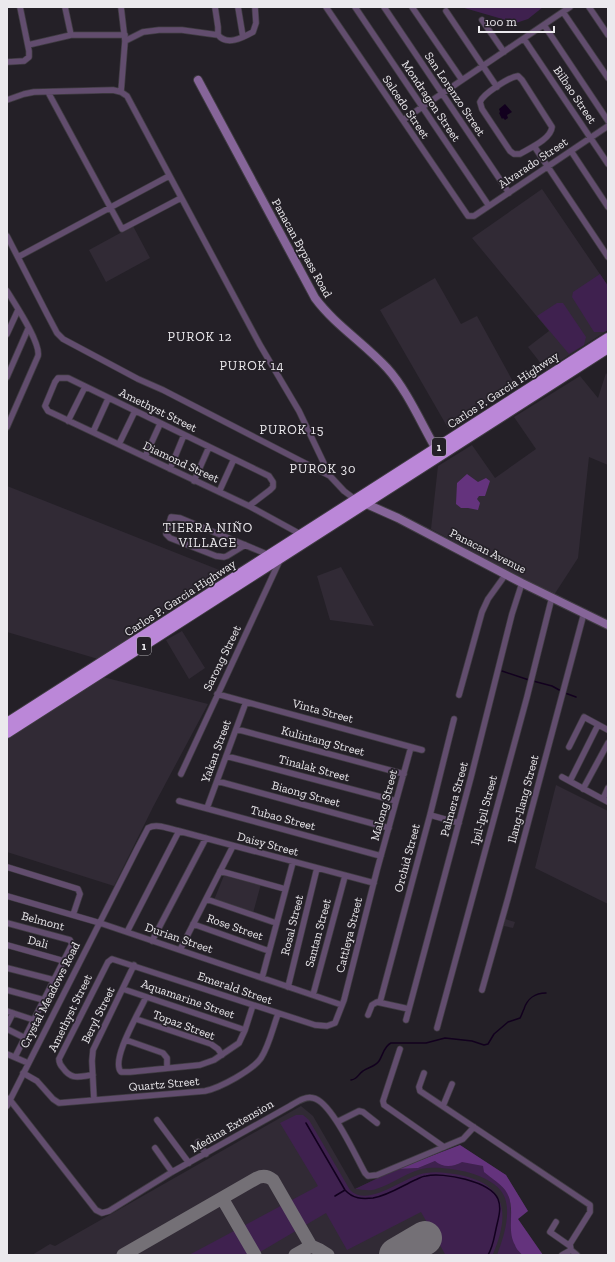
<svg xmlns="http://www.w3.org/2000/svg" width="615" height="1262" viewBox="0 0 615 1262" font-family="'Zilla Slab',serif">
  <rect width="100%" height="100%" fill="#242027"/>
  <!-- built -->
  <path fill="#312a35" d="M542,189L608,286V330L546,370L528,347L549,331L472,238Z
    M133,226L150,258L106,282L89,250Z
    M435,278L461,324L477,316L516,387L448,428L380,310Z
    M606,373L608,376V465L589,457L578,558L554,595L431,529L438,466L472,445L495,478L536,449L514,417L580,376L598,398Z
    M7,486L227,573L139,631L98,659L7,632Z
    M341,567L374,626L330,620L317,576Z
    M182,631L205,668L189,679L166,640Z
    M103,677L208,704L153,807L114,886L7,852V739Z
    M556,785L608,811V904L535,868Z
    M225,873L261,884L253,913L214,900Z
    M505,919L515,922L513,928L504,926Z
    M301,1106L313,1116L355,1189L397,1169L460,1145L506,1175L528,1211L518,1219L543,1255H32L50,1244L55,1246Z"/>
  <!-- green -->
  <path fill="#3f214f" d="M461,7H543L528,19L516,23Z
    M600,274L608,286V330L604,332H594L572,297L573,292Z
    M557,303H563L586,337L584,345L569,354L537,316Z
    M296,1115H303L309,1120L350,1190C369,1209 405,1175 426,1173C437,1171 449,1173 460,1175C507,1185 510,1214 493,1254L491,1255H444L445,1254L421,1212L347,1250L326,1213L255,1255H189L318,1186L280,1123Z
    M435,1161L456,1165L462,1161L483,1166L507,1192L510,1201L511,1218L515,1245L522,1255H497C503,1239 511,1216 505,1198C497,1174 449,1166 427,1168C409,1170 393,1184 376,1189C368,1192 362,1189 355,1189L397,1169L418,1168Z"/>
  <!-- forest -->
  <path fill="#64337d" d="M467,474L478,482L486,478L490,481L485,496H479L477,499L480,503L478,510L468,508H461L456,504L457,483Z
    M460,1145L506,1175L528,1211L518,1219L543,1255H522C520,1252 516,1249 515,1245C506,1229 516,1209 507,1193C503,1185 491,1178 484,1172L483,1166L462,1162C453,1167 443,1168 435,1161L418,1168L397,1169Z"/>
  <!-- water -->
  <path fill="#12001e" d="M505,104L512,112L507,115L508,118L505,120L503,118L502,119L499,113L500,112L499,109Z"/>
  <g fill="none" stroke-linecap="round" stroke-linejoin="round">
    <!-- stream -->
    <path stroke="#12001e" stroke-width="1.5" d="M502,671L529,680
      M533,681L552,686L561,691
      M565,693L576,697
      M351,1080C358,1079 358,1074 363,1071C368,1067 375,1067 379,1061C383,1055 384,1046 391,1043H426L445,1038L472,1041L484,1045L488,1044L494,1034L508,1022L520,1018C522,1015 522,1013 524,1009C527,999 535,993 546,993
      M306,1123L345,1190C353,1199 362,1199 373,1198C387,1196 402,1186 415,1180C418,1179 422,1176 426,1176C443,1172 490,1181 498,1199C502,1209 498,1219 496,1229C494,1238 493,1247 488,1255
      M335,1196L345,1190"/>
    <!-- taxiway -->
    <path stroke="#747076" stroke-width="13" d="M222,1198L255,1255
      M123,1255L257,1178C263,1175 268,1176 273,1180L311,1246
      M295,1255L311,1246L320,1250L328,1255"/>
    <!-- runway -->
    <path stroke="#747076" stroke-width="34" d="M396,1255L425,1238"/>
    <defs>
      <path id="street" d="M65,7L71,35
        M121,7L125,41L121,92
        M215,7L218,27V35
        M238,7L243,37
        M326,7L468,216H474L608,126
        M355,7L489,206
        M384,7L509,193
        M412,7L462,80
        M589,7L608,35
        M446,11L497,87
        M563,12L608,78
        M482,20L504,52
        M544,25L608,121
        M524,39L608,164
        M125,41L143,32L159,30H182L218,35C227,46 242,38 253,32L256,23L255,7
        M28,45L71,35H125
        M7,62L24,61L29,57V51L20,7
        M518,76L522,80L552,127C551,139 530,148 520,154H514L510,151L482,109L480,102C483,94 509,77 518,76Z
        M48,92L122,229L181,198
        M7,100L24,94L34,92L113,90L121,92L127,96L260,345L299,411L330,476L344,491L356,500
        M403,120L570,7
        M534,146L608,257
        M571,151L608,207
        M7,236L47,314L57,333L63,339L138,379L163,390L330,476
        M18,257L169,176
        M7,291C15,304 41,343 38,356L7,427
        M7,334L18,310
        M7,377L28,329
        M68,421L85,387
        M93,432L108,399
        M119,444L135,411
        M145,457L160,424
        M170,469L184,435
        M194,481L209,447
        M219,492L234,459
        M249,506L270,490L273,487V482L269,476L68,378H58L55,382L45,406L48,411L249,506L302,535
        M245,545L227,556L224,557L216,556L170,538L166,534L171,517L180,518L269,555
        M217,694L422,750
        M459,695L482,612L488,599L506,574
        M236,729L404,774
        M569,747L584,717L608,730
        M226,756L396,801
        M181,774L280,560
        M562,777L608,802
        M217,781L389,828
        M570,781L598,725
        M583,789L608,743
        M603,799L608,788
        M179,801L381,856
        M207,808L246,702
        M430,815L459,823
        M7,867L78,889L80,894L73,915
        M220,871L285,889
        M7,896L100,923L342,1005
        M206,899L276,923
        M7,923L70,940L72,944L15,1057
        M193,924L269,951
        M127,932L179,831
        M152,941L206,838
        M7,945L64,961
        M180,950L233,846
        M7,968L54,980
        M262,978L293,862
        M288,987L317,868
        M123,989L245,1030
        M7,990L44,1000
        M482,990L508,898L584,613
        M313,995L345,876
        M146,997C140,1011 110,1060 121,1072H130L200,1065L214,1060L239,1043L245,1030L253,1005
        M380,1002L430,815L454,719
        M7,1011L34,1020
        M368,1015L372,1005L377,1002L409,1009
        M136,1019L211,1044L218,1049L222,1055
        M406,1020L471,777L512,614L522,583
        M7,1025L13,1013
        M437,1028L527,697L552,597
        M7,1029L25,1038
        M126,1040L163,1053L167,1058V1068
        M400,1049L383,1101L384,1105L444,1147
        M7,1054L28,1063
        M23,1073L37,1081L53,1099L59,1103L205,1091C220,1088 253,1070 261,1058C269,1046 273,1027 278,1014
        M424,1073L419,1087L420,1091L590,1205V1212L570,1244L571,1250
        M93,1075C80,1076 72,1081 63,1068C60,1065 59,1063 59,1059L108,962L112,959L315,1025L327,1026L335,1023L344,1000L377,870L411,747
        M7,1098L10,1100L96,1210L102,1213L109,1211L172,1172L290,1106C297,1102 305,1096 313,1098C331,1101 356,1157 365,1173L368,1176L377,1175L463,1139L474,1127
        M94,1100L92,1061L93,1050L134,965
        M7,1106L137,849L148,828C157,823 169,829 179,831L374,883
        M443,1106L452,1084
        M157,1120L189,1163
        M337,1122L359,1111L363,1112L377,1123
        M198,1142L206,1154
        M155,1148L172,1172
        M556,1222L550,1232L570,1246
        M571,1250L577,1255
        M562,1255L571,1250"/>
      <path id="secondary" d="M198,80L315,298C335,325 364,343 387,368C407,390 421,423 436,449
        M362,502L398,518L522,583L608,625"/>
      <path id="highway" d="M7,723L608,338
        M7,733L608,348"/>
    </defs>
    <!-- street casing -->
    <use href="#street" stroke="#403c43" stroke-width="7"/>
    <!-- secondary casing -->
    <use href="#secondary" stroke="#403c43" stroke-width="10"/>
    <!-- highway casing -->
    <use href="#highway" stroke="#403c43" stroke-width="12"/>
    <!-- street -->
    <use href="#street" stroke="#624d6e" stroke-width="5.5"/>
    <!-- secondary -->
    <use href="#secondary" stroke="#866599" stroke-width="8"/>
    <!-- highway -->
    <use href="#highway" stroke="#bb87d8" stroke-width="10"/>
  </g>
  <g text-anchor="middle" stroke-width="3.5" stroke-linejoin="round" paint-order="stroke">
    <!-- shield labels -->
    <g fill="#242027" stroke="#afadb2" stroke-width="1">
      <rect x="432" y="438" width="14" height="18" rx="3"/>
      <rect x="137" y="637" width="14" height="18" rx="3"/>
    </g>
    <g font-size="11" font-weight="bold" fill="#ebe9ed">
      <text x="439" y="451">1</text>
      <text x="144" y="650">1</text>
    </g>
    <!-- street labels -->
    <g font-size="12" fill="#ebe9ed" stroke="#242027">
      <text transform="translate(455 94) rotate(56)" y="4">San Lorenzo Street</text>
      <text transform="translate(575 95) rotate(56)" y="4">Bilbao Street</text>
      <text transform="translate(431 101) rotate(56)" y="4">Mondragon Street</text>
      <text transform="translate(406 107) rotate(56)" y="4">Salcedo Street</text>
      <text transform="translate(533 163) rotate(-34)" y="4">Alvarado Street</text>
      <text transform="translate(302 248) rotate(61)" y="4">Panacan Bypass Road</text>
      <text transform="translate(503 390) rotate(-33)" y="4">Carlos P. Garcia Highway</text>
      <text transform="translate(158 410) rotate(26)" y="4">Amethyst Street</text>
      <text transform="translate(181 462) rotate(25)" y="4">Diamond Street</text>
      <text transform="translate(488 551) rotate(27)" y="4">Panacan Avenue</text>
      <text transform="translate(180 598) rotate(-33)" y="4">Carlos P. Garcia Highway</text>
      <text transform="translate(222 658) rotate(-64)" y="4">Sarong Street</text>
      <text transform="translate(323 711) rotate(15)" y="4">Vinta Street</text>
      <text transform="translate(323 741) rotate(15)" y="4">Kulintang Street</text>
      <text transform="translate(216 751) rotate(-70)" y="4">Yakan Street</text>
      <text transform="translate(314 768) rotate(15)" y="4">Tinalak Street</text>
      <text transform="translate(306 794) rotate(15)" y="4">Biaong Street</text>
      <text transform="translate(454 799) rotate(-75)" y="4">Palmera Street</text>
      <text transform="translate(523 799) rotate(-75)" y="4">Ilang-Ilang Street</text>
      <text transform="translate(384 805) rotate(-75)" y="4">Malong Street</text>
      <text transform="translate(484 810) rotate(-75)" y="4">Ipil-Ipil Street</text>
      <text transform="translate(283 818) rotate(15)" y="4">Tubao Street</text>
      <text transform="translate(268 844) rotate(15)" y="4">Daisy Street</text>
      <text transform="translate(407 858) rotate(-75)" y="4">Orchid Street</text>
      <text transform="translate(43 921) rotate(15)" y="4">Belmont</text>
      <text transform="translate(292 925) rotate(-76)" y="4">Rosal Street</text>
      <text transform="translate(235 927) rotate(19)" y="4">Rose Street</text>
      <text transform="translate(318 933) rotate(-75)" y="4">Santan Street</text>
      <text transform="translate(349 935) rotate(-76)" y="4">Cattleya Street</text>
      <text transform="translate(179 938) rotate(19)" y="4">Durian Street</text>
      <text transform="translate(38 942) rotate(15)" y="4">Dali</text>
      <text transform="translate(235 988) rotate(19)" y="4">Emerald Street</text>
      <text transform="translate(50 995) rotate(-63)" y="4">Crystal Meadows Road</text>
      <text transform="translate(188 999) rotate(19)" y="4">Aquamarine Street</text>
      <text transform="translate(70 1013) rotate(-64)" y="4">Amethyst Street</text>
      <text transform="translate(98 1015) rotate(-64)" y="4">Beryl Street</text>
      <text transform="translate(184 1025) rotate(20)" y="4">Topaz Street</text>
      <text transform="translate(164 1084) rotate(-5)" y="4">Quartz Street</text>
      <text transform="translate(232 1126) rotate(-30)" y="4">Medina Extension</text>
    </g>
    <!-- neighbourhood labels -->
    <g font-size="13" letter-spacing="1" fill="#ebe9ed" stroke="#242027">
      <text x="200" y="341">PUROK 12</text>
      <text x="252" y="370">PUROK 14</text>
      <text x="292" y="434">PUROK 15</text>
      <text x="323" y="473">PUROK 30</text>
      <text x="208" y="532">TIERRA NIÑO<tspan x="208" dy="15">VILLAGE</tspan></text>
    </g>
  </g>
  <!-- border -->
  <rect width="615" height="1262" fill="none" stroke="#ebe9ed" stroke-width="16"/>
  <!-- scale -->
  <path d="M479 26v6h75v-6" fill="none" stroke="#ebe9ed" stroke-width="2"/>
  <text x="485" y="26" font-size="12" fill="#ebe9ed" stroke="#242027" stroke-width="3" paint-order="stroke">100 m</text>
</svg>
